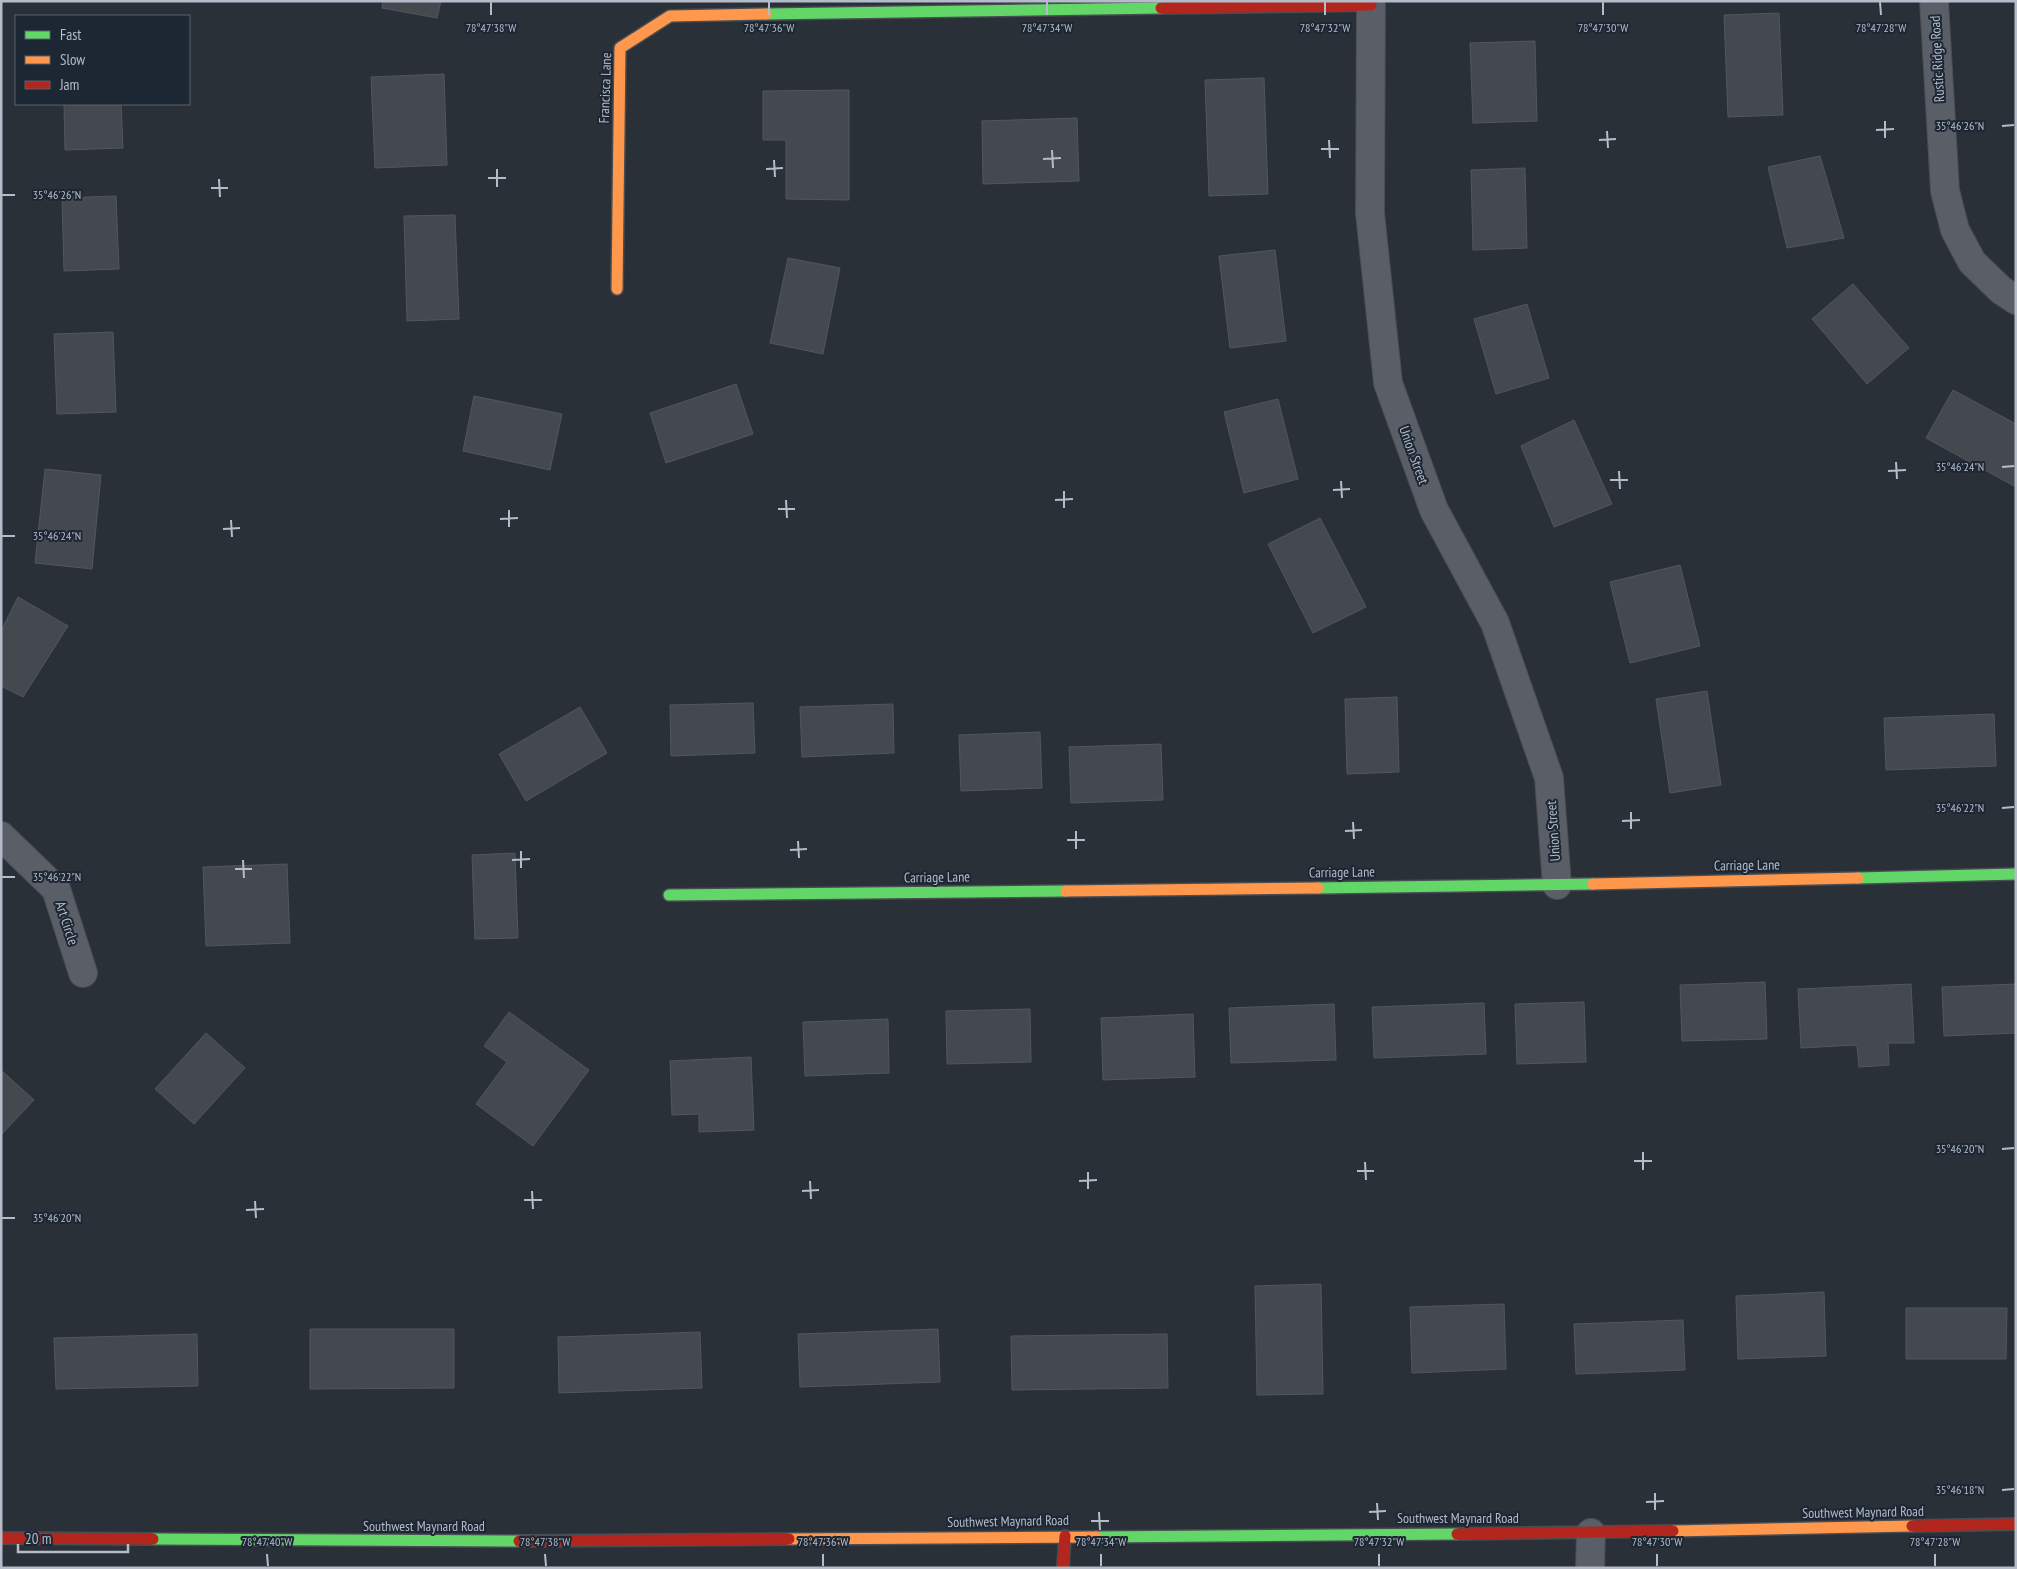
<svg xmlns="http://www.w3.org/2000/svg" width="2017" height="1569" viewBox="0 0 2017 1569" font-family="'PT Sans Narrow',sans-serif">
  <rect width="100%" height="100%" fill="#2a3038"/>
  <!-- building -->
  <path fill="#444950" stroke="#52575f" d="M383,1H441L437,18L382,8Z
    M1779,13L1783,115L1728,117L1724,15Z
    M1535,41L1537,121L1473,123L1470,43Z
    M444,74L447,165L375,168L371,77Z
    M1264,78L1268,194L1209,196L1205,80Z
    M849,90V200L786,199V140H763V91Z
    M64,104H121L123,148L65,150Z
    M1077,118L1079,181L983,184L982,121Z
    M1820,156L1844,238L1787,248L1768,167Z
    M1525,168L1527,248L1473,250L1471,170Z
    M116,196L119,269L64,271L62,198Z
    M455,215L459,319L407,321L404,216Z
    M1275,250L1286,341L1230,348L1219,256Z
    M788,258L840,268L823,354L770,343Z
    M1853,284L1909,348L1867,384L1812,319Z
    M1527,304L1549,378L1496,394L1474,319Z
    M113,332L116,412L57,414L54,334Z
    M736,384L753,434L666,463L650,413Z
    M1953,390L2016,424V487L1926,438Z
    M474,396L562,414L550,470L463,451Z
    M1278,399L1298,479L1244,493L1224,412Z
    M1574,420L1612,504L1554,527L1521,446Z
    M45,469L101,475L92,569L35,563Z
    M1320,518L1366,607L1313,633L1268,544Z
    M1680,565L1700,646L1630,663L1610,582Z
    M18,597L68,626L23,697L1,686V631Z
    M1707,691L1721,785L1670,793L1656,699Z
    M1397,697L1399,772L1347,774L1345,699Z
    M753,703L755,753L671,756L670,705Z
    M893,704L894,753L802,757L800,707Z
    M580,707L607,753L526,801L499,754Z
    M1994,714L1996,766L1886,770L1884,718Z
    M1040,732L1042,788L961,791L959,735Z
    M1161,744L1163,800L1071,803L1069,747Z
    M515,853L518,938L475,939L472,855Z
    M287,864L290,943L206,946L203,867Z
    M1765,982L1767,1039L1682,1041L1680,985Z
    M1911,984L1914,1043H1888L1889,1065L1859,1067L1857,1045L1801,1048L1798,989Z
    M2016,984V1033L1944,1036L1942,987Z
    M1584,1002L1586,1062L1517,1064L1515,1004Z
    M1484,1003L1486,1054L1374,1058L1372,1007Z
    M1334,1004L1336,1060L1231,1063L1229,1008Z
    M1030,1009L1031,1062L947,1064L946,1011Z
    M509,1012L589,1070L533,1146L476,1104L507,1062L484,1046Z
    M1193,1014L1195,1077L1103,1080L1101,1018Z
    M888,1019L889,1073L805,1076L803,1022Z
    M206,1033L245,1068L194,1124L155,1089Z
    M751,1057L754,1130L699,1132V1114L672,1115L670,1061Z
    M1,1070L34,1100L1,1135Z
    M1321,1284L1323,1394L1257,1395L1255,1286Z
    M1824,1292L1826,1356L1738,1359L1736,1296Z
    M1504,1304L1506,1369L1412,1373L1410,1307Z
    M1906,1308H2007L2006,1359H1906Z
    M1683,1320L1685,1370L1576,1374L1574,1324Z
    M310,1329H454V1388L310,1389Z
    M938,1329L940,1382L800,1387L798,1334Z
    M700,1332L702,1388L559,1393L558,1337Z
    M197,1334L198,1386L56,1389L54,1338Z
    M1167,1334L1168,1388L1012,1390L1011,1336Z"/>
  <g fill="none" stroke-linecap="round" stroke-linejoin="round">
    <defs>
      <path id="street" d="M1371,1L1370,213L1388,383L1434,510L1495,623L1549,778L1557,885
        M1934,1L1945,191L1955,230L1972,262L2001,290L2016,300
        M1,836L56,889L83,973
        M1590,1568L1591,1533"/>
      <path id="fast" d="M766,14L1161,8
        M1858,878L2016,874
        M1318,888L1593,884
        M669,895L1066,891
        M1096,1537L1457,1534
        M153,1539L519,1541"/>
      <path id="slow" d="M617,289L620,48L670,16L766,14
        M1593,884L1858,878
        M1066,891L1318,888
        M1673,1531L1912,1526
        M789,1539L1096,1537"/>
      <path id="jam" d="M1161,8L1371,5
        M1912,1526L2016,1524
        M1457,1534L1673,1531
        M1,1538L153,1539
        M519,1541L789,1539
        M1063,1568L1065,1536"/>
    </defs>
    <!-- street casing -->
    <use href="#street" stroke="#484c53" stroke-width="30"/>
    <!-- fast casing -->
    <use href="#fast" stroke="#484c53" stroke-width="14"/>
    <!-- slow casing -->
    <use href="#slow" stroke="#484c53" stroke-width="14"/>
    <!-- jam casing -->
    <use href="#jam" stroke="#484c53" stroke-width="14"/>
    <!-- street -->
    <use href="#street" stroke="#5a5e66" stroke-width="28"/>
    <!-- fast -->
    <use href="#fast" stroke="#63d668" stroke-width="11"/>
    <!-- slow -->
    <use href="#slow" stroke="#ff974d" stroke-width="11"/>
    <!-- jam -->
    <use href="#jam" stroke="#b3261e" stroke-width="11"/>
  </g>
  <!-- ticks -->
  <path fill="none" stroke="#b4bcc9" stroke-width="2" d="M491,2V15M769,2V15M1047,2V15M1325,2V15M1603,2V15M1880,2L1881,15M1885,121V138M2002,126L2014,125M1876,130L1894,129M1607,131L1608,148M1329,140L1330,158M1599,140L1616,139M1321,149H1339M1052,150L1053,168M1043,159L1061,158M774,160L775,177M497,169V187M766,169L783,168M488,178H506M219,179L220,197M211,188H228M2,195H15M1896,462L1897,479M2002,467L2014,466M1619,471L1620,489M1888,471L1906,470M1610,480H1628M1341,481L1342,498M1333,490L1350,489M1064,491V508M786,500L787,518M1055,500L1073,499M778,509H795M509,510V527M500,519L518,518M231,520L232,537M223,529L240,528M2,536H15M2002,808L2014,807M1631,812V829M1622,821L1640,820M1353,822L1354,839M1076,831V849M1345,831L1362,830M1067,840H1085M798,841L799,858M790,850L807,849M521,851V868M243,860L244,878M512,860L530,859M235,869H252M2,877H15M2002,1149L2014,1148M1643,1152V1170M1634,1161H1652M1365,1162L1366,1180M1357,1171H1374M1088,1172V1189M810,1181L811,1199M1079,1181L1097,1180M532,1191L533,1209M802,1191L819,1190M524,1200H542M255,1201L256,1218M246,1210L264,1209M2,1218H15M2002,1490L2014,1489M1655,1493V1510M1646,1502L1664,1501M1377,1503L1378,1520M1099,1512L1100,1530M1369,1512L1386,1511M1091,1521H1109M267,1554L268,1566M545,1554L546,1566M823,1554V1566M1101,1554V1566M1379,1554V1566M1657,1554V1566M1935,1554V1566"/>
  <g text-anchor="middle" stroke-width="4" stroke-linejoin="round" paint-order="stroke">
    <!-- street labels -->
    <g font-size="14" fill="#b4bcc9" stroke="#1d2633">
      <text transform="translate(1937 59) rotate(-93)" y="5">Rustic Ridge Road</text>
      <text transform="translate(605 88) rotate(-88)" y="5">Francisca Lane</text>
      <text transform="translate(1414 455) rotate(70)" y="5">Union Street</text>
      <text transform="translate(1553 831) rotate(-94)" y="5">Union Street</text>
      <text transform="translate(1747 865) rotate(-1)" y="5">Carriage Lane</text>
      <text transform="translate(1342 872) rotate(-1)" y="5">Carriage Lane</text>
      <text transform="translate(937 877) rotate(-1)" y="5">Carriage Lane</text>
      <text transform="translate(67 923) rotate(72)" y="5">Art Circle</text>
      <text transform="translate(1863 1512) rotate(-1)" y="5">Southwest Maynard Road</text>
      <text x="1458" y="1523">Southwest Maynard Road</text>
      <text transform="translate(1008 1521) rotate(-1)" y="5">Southwest Maynard Road</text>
      <text x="424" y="1531">Southwest Maynard Road</text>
    </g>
  </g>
  <g font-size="12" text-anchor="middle" fill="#b4bcc9" stroke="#1d2633" stroke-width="4" stroke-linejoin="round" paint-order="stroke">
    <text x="491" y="32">78°47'38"W</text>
    <text x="769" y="32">78°47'36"W</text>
    <text x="1047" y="32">78°47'34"W</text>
    <text x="1325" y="32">78°47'32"W</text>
    <text x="1603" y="32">78°47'30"W</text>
    <text x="1881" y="32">78°47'28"W</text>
    <text x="1960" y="130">35°46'26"N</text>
    <text x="57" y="199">35°46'26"N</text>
    <text x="1960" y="471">35°46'24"N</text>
    <text x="57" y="540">35°46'24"N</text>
    <text x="1960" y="812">35°46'22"N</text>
    <text x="57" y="881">35°46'22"N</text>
    <text x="1960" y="1153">35°46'20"N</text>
    <text x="57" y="1222">35°46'20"N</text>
    <text x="1960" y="1494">35°46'18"N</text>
    <text x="267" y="1546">78°47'40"W</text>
    <text x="545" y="1546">78°47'38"W</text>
    <text x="823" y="1546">78°47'36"W</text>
    <text x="1101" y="1546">78°47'34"W</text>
    <text x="1379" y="1546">78°47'32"W</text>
    <text x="1657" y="1546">78°47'30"W</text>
    <text x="1935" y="1546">78°47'28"W</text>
  </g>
  <!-- border -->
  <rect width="2017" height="1569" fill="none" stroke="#b4bcc9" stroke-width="5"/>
  <!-- legend -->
  <rect x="15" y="15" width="175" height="90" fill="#1d2633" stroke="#59626f"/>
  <rect x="25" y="31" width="25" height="8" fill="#63d668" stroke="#59626f"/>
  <text x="60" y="40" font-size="15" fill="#b4bcc9">Fast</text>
  <rect x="25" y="56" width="25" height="8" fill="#ff974d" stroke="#59626f"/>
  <text x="60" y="65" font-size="15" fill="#b4bcc9">Slow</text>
  <rect x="25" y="81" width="25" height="8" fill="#b3261e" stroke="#59626f"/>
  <text x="60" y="90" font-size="15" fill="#b4bcc9">Jam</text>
  <!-- scale -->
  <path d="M18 1544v8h110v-8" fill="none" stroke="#b4bcc9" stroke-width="2.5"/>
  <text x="25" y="1544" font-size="15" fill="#b4bcc9" stroke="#1d2633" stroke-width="4" paint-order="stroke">20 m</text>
</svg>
